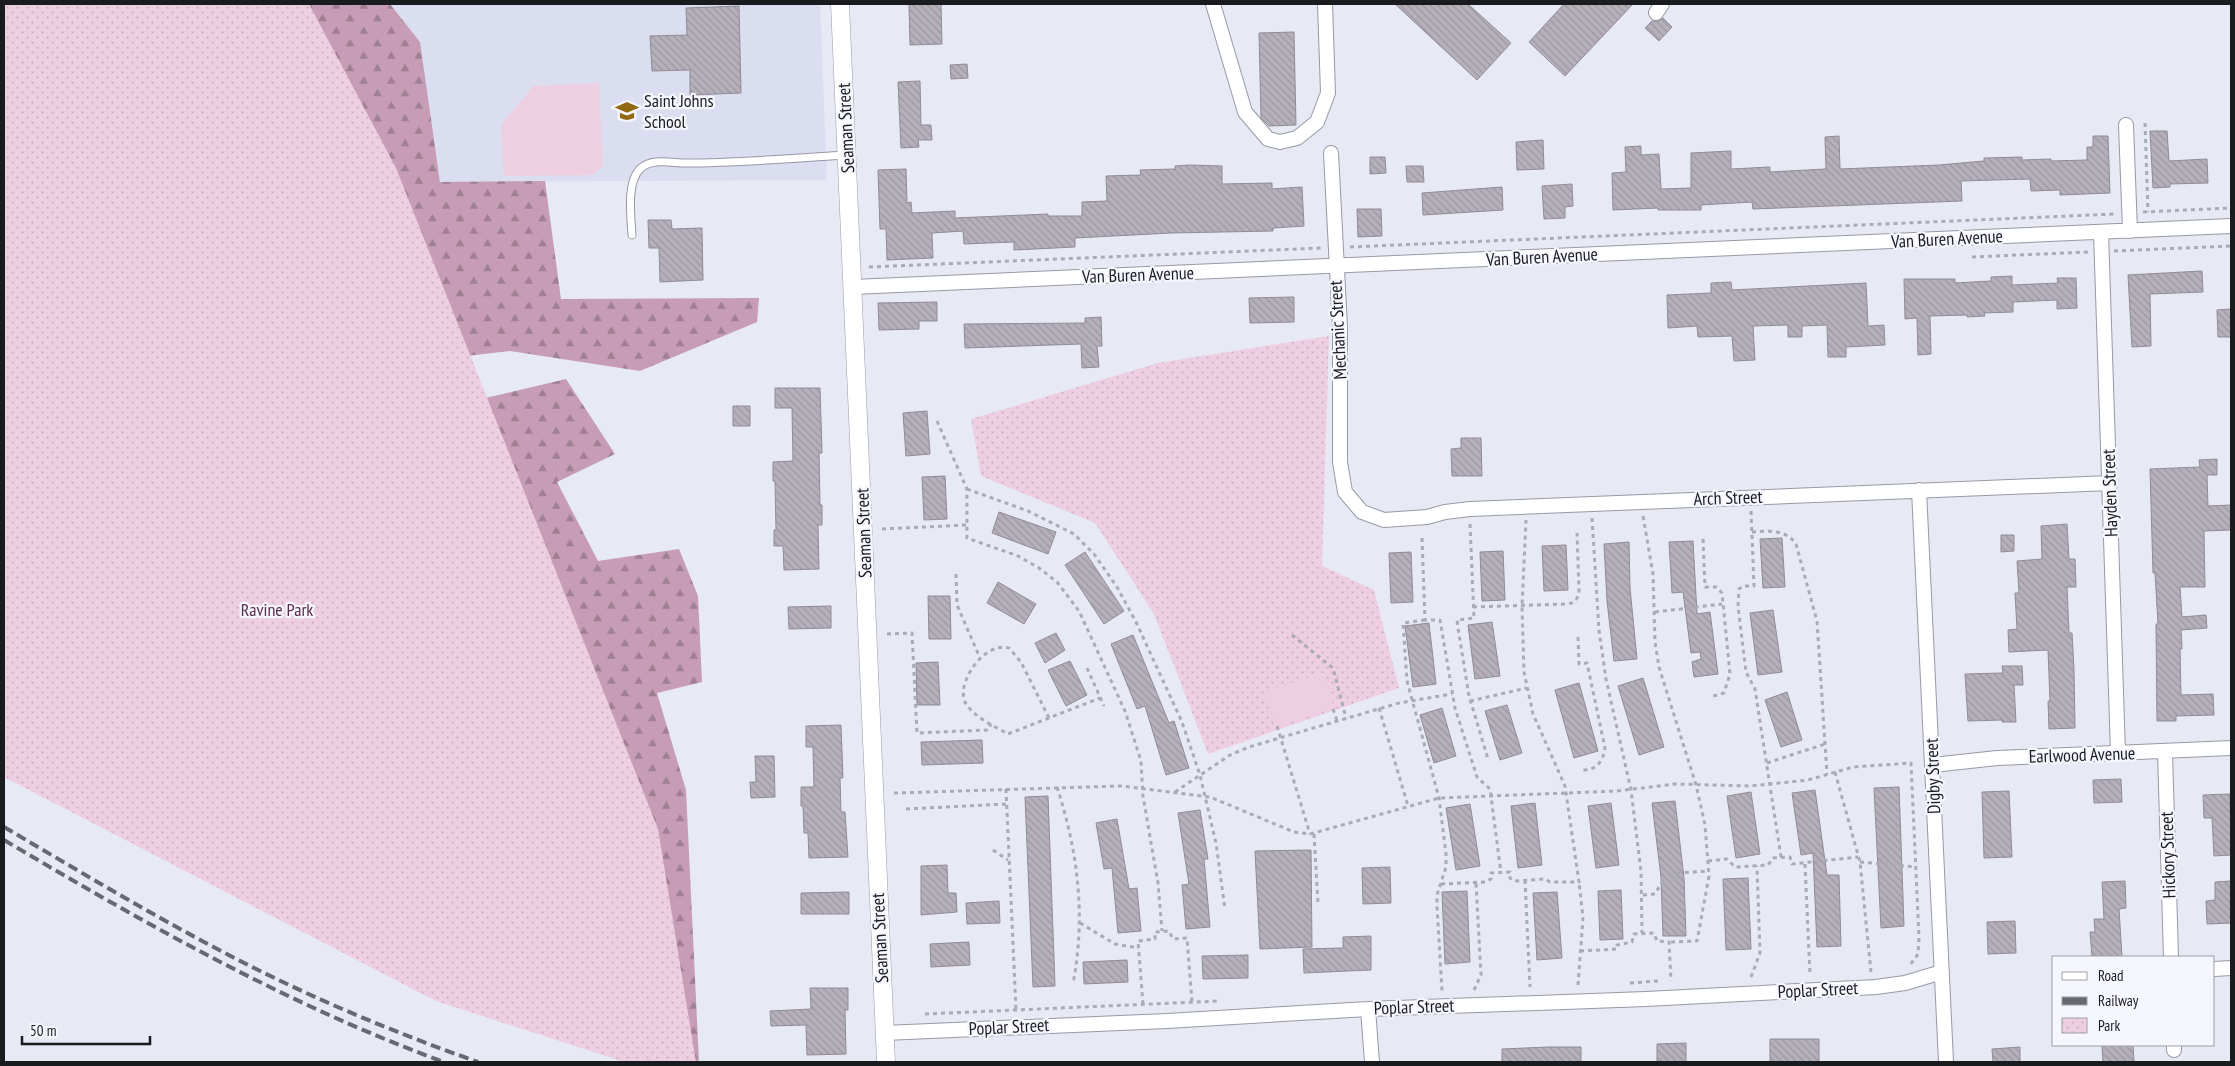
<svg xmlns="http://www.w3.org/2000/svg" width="2235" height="1066" viewBox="0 0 2235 1066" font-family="'PT Sans Narrow',sans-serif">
  <defs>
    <pattern id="forest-firs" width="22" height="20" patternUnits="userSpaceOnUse" patternTransform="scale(1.25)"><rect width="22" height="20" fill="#c69db5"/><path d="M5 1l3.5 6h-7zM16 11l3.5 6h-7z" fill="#a07f93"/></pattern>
    <pattern id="park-dots" width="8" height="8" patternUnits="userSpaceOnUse" patternTransform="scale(1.25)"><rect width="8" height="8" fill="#eecfe1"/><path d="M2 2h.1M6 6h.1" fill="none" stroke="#ccb1c1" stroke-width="1.8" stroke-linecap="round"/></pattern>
    <pattern id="building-back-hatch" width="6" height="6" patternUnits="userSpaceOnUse" patternTransform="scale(1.25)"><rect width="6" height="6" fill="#b5b0ba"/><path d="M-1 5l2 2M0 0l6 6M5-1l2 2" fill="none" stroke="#9b979f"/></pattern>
  </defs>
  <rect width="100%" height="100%" fill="#e7e9f5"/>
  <!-- built -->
  <path fill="#dbdef1" d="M390,4H820L827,180L440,182L420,42Z"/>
  <!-- forest -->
  <path fill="url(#forest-firs)" d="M287,4H390L420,42L440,182L545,181L561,299L759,298L757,322L640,371L510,351L422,361Z
    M566,379L615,454L557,482L598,561L679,549L698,596L702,682L657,693L686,790L699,1062H624L422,413Z"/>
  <!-- park -->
  <path fill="url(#park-dots)" d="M4,4H309L396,168L658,829L696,1062H624L436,1001L4,777Z
    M1329,336L1322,566L1374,590L1399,688L1208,754L1154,614L1095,523L981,476L971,419L1158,363Z"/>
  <!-- garden -->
  <path fill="#eecfe1" d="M599,83L603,166L593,175L504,176L501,125L533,86Z
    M1324,673L1334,708L1276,726L1265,691Z"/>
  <!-- building -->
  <path fill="url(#building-back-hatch)" stroke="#908b95" d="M909,4H941L942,44L910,45Z
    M1395,4H1468L1511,43L1477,80Z
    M1564,4H1633L1565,76L1529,42Z
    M739,6L741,93L690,95V70L652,71L650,36L687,35L686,8Z
    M1663,18L1672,27L1659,41L1645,28L1652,21H1659Z
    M1294,32L1296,125L1269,126L1261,118L1259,33Z
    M967,64L968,78L951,79L950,65Z
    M920,81L921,125H931L932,140H918L919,147L901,148L898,82Z
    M2150,131H2167L2169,161L2207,159L2208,183L2170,184V187L2153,188Z
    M1839,136L1840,169L1939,165L1984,161V158L2022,157V160L2051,159V161L2087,160V147H2093V136H2108L2110,193L2060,195V190L2031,191L2030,179L1961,181L1962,201L1753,209L1752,202L1701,205V210H1658V208L1613,210L1612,173L1626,172L1625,147L1641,146V155L1659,154L1661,189L1691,188V153L1731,151V169L1770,167V172L1826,169L1825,137Z
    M1543,140L1544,169L1517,170L1516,142Z
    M1370,157H1385L1386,173L1370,174Z
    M1189,165L1222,166V184L1272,183V189L1302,187L1304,226L1273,228V231L1171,233L1075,238V247L1014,250V242L964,244L963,231L932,233L933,258L887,260L886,229H880L878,170L906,169L907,203L911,202L912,213L955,211V218L1048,214V216H1082V202L1107,201L1106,176L1141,175L1140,170L1175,169V166Z
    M1406,166H1423L1424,182H1407Z
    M1572,184L1573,206L1565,207V218L1544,219L1542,186Z
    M1502,187L1503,210L1423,215L1422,193Z
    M1357,209H1381L1382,236L1358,237Z
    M648,220H671L672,229L702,228L703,280L660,282L659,248H649Z
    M2202,271L2203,292L2150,294L2151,346L2132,347L2128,275Z
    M2012,276V285L2058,283L2057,278H2076L2077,308L2057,309V300L2013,302V312L1984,313L1985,316L1967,317V315L1930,316L1931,354L1918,355L1917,318L1905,319L1904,279H1955V283L1991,281V277Z
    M1731,282L1732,290L1866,283L1868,326L1884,325L1885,345L1846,347V357H1828L1827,325L1802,326V337H1788V325L1753,326L1755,360L1734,361L1732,336L1698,337L1697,326L1668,328L1667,295L1711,293V283Z
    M1294,297V322L1250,323L1249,298Z
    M937,302V321H919V329L879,330L878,303Z
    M2231,309V337H2218L2217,310Z
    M1101,317L1102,346H1097L1099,367L1082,368L1081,344L965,348L964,324L1085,323V318Z
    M775,388H820L822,453H819L820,505H822V525H818L819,569L784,570L783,546H774V530H776L775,481H773V462L793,461L792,408H775Z
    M733,406H750V426H733Z
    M927,411L930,454L906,456L903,413Z
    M1461,438H1481L1482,476H1452L1451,449L1461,448Z
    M2217,459V475H2207L2208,506L2231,505V530L2204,531L2205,587H2180L2182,617L2206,615L2207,628L2181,630L2182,649H2180L2181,695L2213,694L2214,715L2176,716V721H2157L2156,624H2158L2155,573H2153L2150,469L2200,467L2199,460Z
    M945,476L947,519L924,520L922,477Z
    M999,512L1056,532L1048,554L992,533Z
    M2067,524L2069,559H2075L2076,587H2067L2069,633H2072L2074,670L2075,728L2049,729L2048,701H2050L2048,650L2009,652L2008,630L2017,629L2015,593H2019L2017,561L2042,559L2041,526Z
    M2001,535H2014V551L2001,552Z
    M1782,538L1785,587L1763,588L1760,539Z
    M1693,541L1697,614L1710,612L1718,674L1694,677L1692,662L1701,659L1700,652L1691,653L1683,592L1672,593L1669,542Z
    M1629,542L1630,588L1637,659L1614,661L1607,601L1604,544Z
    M1566,545L1568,590L1544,591L1542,546Z
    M1503,551L1505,600L1482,601L1480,552Z
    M1085,552L1124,611L1104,624L1065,565Z
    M1411,552L1413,602L1391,603L1389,553Z
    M998,582L1036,604L1024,624L987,603Z
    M928,596H950L951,639H929Z
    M831,606V628L789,629L788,607Z
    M1773,610L1782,672L1758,675L1750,613Z
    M1492,622L1500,676L1475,679L1468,625Z
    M1429,623L1436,684L1413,687L1405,626Z
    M1056,633L1065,650L1045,663L1035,643Z
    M1133,635L1169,723L1174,721L1189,768L1166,775L1145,706L1137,709L1111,644Z
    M1070,661L1087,695L1066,706L1048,670Z
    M938,662L940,705H917L916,663Z
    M2002,666H2022L2023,685H2014L2016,722H2002V720L1968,721L1965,674L2003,673Z
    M1643,678L1664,747L1639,755L1618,686Z
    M1579,683L1598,751L1574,758L1555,690Z
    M1787,692L1802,740L1781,747L1765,700Z
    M1507,705L1522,753L1500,760L1485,711Z
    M1442,708L1456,756L1434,763L1420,715Z
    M841,725L843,778H840L841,812H845L848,857L809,858L808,833H804L803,806H801V787H814L813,747H806V726Z
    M982,740L983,763L922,765L921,742Z
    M755,756H774L775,797L751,798L750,782H756Z
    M2121,779L2122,802L2094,803L2093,780Z
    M1899,787L1904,926L1881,928L1874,788Z
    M1815,790L1827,875H1839L1841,946L1817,947L1813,853L1801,855L1792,793Z
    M2009,791L2012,857L1984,858L1982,792Z
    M1751,792L1760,854L1736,858L1727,796Z
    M2230,794L2231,855L2214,856L2212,818H2204L2203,795Z
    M1048,796L1055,986L1033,987L1025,797Z
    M1675,801L1684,878L1686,936H1663L1661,877L1652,803Z
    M1535,803L1542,865L1518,868L1511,806Z
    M1611,803L1619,865L1596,868L1588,806Z
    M1470,804L1480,866L1456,870L1446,808Z
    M1200,810L1208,859H1204L1210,927L1186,929L1182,885L1189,884L1178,813Z
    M1117,819L1129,889L1137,888L1141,931L1118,933L1112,868L1104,869L1096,823Z
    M1311,850L1312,947L1260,949L1255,851Z
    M947,865L948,893H956L957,912L921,915V866Z
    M1390,867L1391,903L1363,904L1362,868Z
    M1748,878L1751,949L1726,950L1723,879Z
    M2125,881L2126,908L2119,909L2122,957H2092L2090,932H2095L2094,919H2104L2102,882Z
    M2231,881V923L2207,924L2206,901L2215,900V882Z
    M1621,890L1623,939L1600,940L1598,891Z
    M1467,891L1470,962L1445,964L1442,892Z
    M849,892V914H801V893Z
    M1557,892L1562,958L1537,960L1533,893Z
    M999,901L1000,923L967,924L966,903Z
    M2015,921L2016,953L1988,954L1987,922Z
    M1371,936V970L1304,973L1303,949L1343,948V937Z
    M969,942L970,965L931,967L930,944Z
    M1248,955V978L1203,979L1202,956Z
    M1127,960L1128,982L1084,984L1083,962Z
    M810,988H848V1010H845L846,1054L807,1055L806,1025L771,1026L770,1011L811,1009Z
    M1770,1039H1819V1062H1770Z
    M1686,1043V1062H1657V1044Z
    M2102,1045H2133L2134,1062H2103Z
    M1549,1047H1581V1062H1502V1049Z
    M2020,1047V1062H1993L1992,1049Z"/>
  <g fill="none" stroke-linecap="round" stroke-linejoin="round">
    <defs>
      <path id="service" d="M632,235C631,217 626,181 641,168C652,158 672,163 686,163C739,163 793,158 847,155"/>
      <path id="minor" d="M1213,4L1245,112L1268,139L1280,142L1297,138L1317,122L1328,93L1325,4
        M1656,13L1662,4
        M2126,125L2130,231
        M1331,153L1340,327V462L1345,492L1362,512L1384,520L1427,517L1445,512L1470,509L2110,483
        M2101,232L2118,753
        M853,287L2231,226
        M1919,490L1946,1062
        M2165,752L2171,957
        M1933,765L1997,758L2231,748
        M2214,969L2231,968
        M1368,1009L1372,1062
        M884,1033L1167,1021L1368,1009L1646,999L1876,987L1905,983L1942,972
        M2174,1045V1050"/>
      <path id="tertiary" d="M840,4L886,1062"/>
    </defs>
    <!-- service casing -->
    <use href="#service" stroke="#9799a4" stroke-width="9"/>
    <!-- minor casing -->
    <use href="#minor" stroke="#9799a4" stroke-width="16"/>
    <!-- tertiary casing -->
    <use href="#tertiary" stroke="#9799a4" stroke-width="19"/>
    <!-- path -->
    <path stroke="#a9abb5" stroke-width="3" stroke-dasharray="4 4" stroke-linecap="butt" d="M2145,123L2148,212
      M2143,212L2231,208
      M1350,247L2115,214
      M2114,251L2231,246
      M1972,257L2088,252
      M869,267L1321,248
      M937,421L967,489V538L1018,556L1039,568L1057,582L1079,611L1125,711L1141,761L1143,796L1158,883L1162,931
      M967,489L1028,511L1074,534L1094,554L1117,587L1136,622L1182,722L1200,775L1216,843L1225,909
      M1751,511L1754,586H1743L1739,589L1738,606L1746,672L1755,689L1781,857
      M1643,516L1653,574L1655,642L1659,667L1696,785L1705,825L1709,876L1697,941L1669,942
      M1592,518L1599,630L1606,679L1631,790L1641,871L1642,933
      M1470,524L1474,618L1457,620L1458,628L1469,696L1488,759
      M882,529L966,525
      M1752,532C1768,531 1786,529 1796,544L1817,621L1827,774
      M1422,538L1425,620H1440L1455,708L1477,777L1490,789L1501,873
      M1703,539L1705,587H1716L1722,593L1730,674L1724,693L1710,697
      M956,574L957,605L980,658
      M1473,607L1567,604C1575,603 1578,599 1579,591L1577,533
      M1655,612L1722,604
      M1425,620L1403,623L1407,681L1439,798L1446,854V867L1437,895V906L1442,991
      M887,634L912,633L917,733L988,730L991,724
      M1292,635L1333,668L1346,718
      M1578,637L1579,664L1587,663L1605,748C1603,761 1597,770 1583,770
      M1087,668L1104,706
      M1470,701L1527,688
      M1379,708L1408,806
      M1333,709L1337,721
      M1049,718L1021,662L1009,648C985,641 956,682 965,702C973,717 994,726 1008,734L1100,698
      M1277,726L1310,834
      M1767,763L1825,744
      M1835,772L1860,862L1871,972
      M1057,787C1078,852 1086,916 1073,984
      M1006,789L1016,1010
      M1175,792L1230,755L1249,747L1399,703L1452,694
      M894,793L1121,786L1210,797L1294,832L1310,834L1439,798L1617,791L1675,784L1750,786L1808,780L1853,767L1911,763L1919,938L1918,954L1910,965
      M906,809L1006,804
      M1314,834L1318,904
      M993,850L1008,860
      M1708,861L1727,859L1735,867L1768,865L1773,858L1790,857L1792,864L1858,857
      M1860,862L1916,867
      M1805,864L1810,975
      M1525,880L1530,987
      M1441,884L1485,882L1491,879V873L1510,872V878L1514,881L1545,879L1550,882H1579L1565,786L1533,714L1524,672L1522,606L1526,520
      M1643,895L1655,894L1662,882H1674L1676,873L1709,871
      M1080,923L1115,944L1138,948
      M1580,951L1617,949V945L1632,942L1634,934L1654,933L1657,941L1669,942L1671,981
      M1751,977L1760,953L1757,866
      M1630,983L1658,981
      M1578,985L1583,918L1579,882
      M1474,990L1481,975L1476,883
      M1143,1004L1138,941L1155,939V932L1169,931L1173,939L1187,938L1192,1002
      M925,1014L1219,1001"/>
    <!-- service -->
    <use href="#service" stroke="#fff" stroke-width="7"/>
    <!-- minor -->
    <use href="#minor" stroke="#fff" stroke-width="14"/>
    <!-- tertiary -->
    <use href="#tertiary" stroke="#fff" stroke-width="18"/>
    <!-- rail -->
    <path stroke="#676970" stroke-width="4" stroke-dasharray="10 5" stroke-linecap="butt" d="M4,827C96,881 188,937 285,983C348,1013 413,1039 478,1062
      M4,840C146,924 288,1005 444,1062"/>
  </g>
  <!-- icons -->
  <defs>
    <symbol id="school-bare" viewBox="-9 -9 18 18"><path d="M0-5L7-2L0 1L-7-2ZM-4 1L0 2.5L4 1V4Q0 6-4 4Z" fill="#926811" stroke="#f6f7fe" stroke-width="2.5" paint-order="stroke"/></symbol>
  </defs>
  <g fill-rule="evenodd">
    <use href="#school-bare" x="611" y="95" width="32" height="32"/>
  </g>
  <g text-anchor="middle" stroke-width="4.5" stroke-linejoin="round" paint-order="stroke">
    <!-- poi labels -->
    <g font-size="18" fill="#1a1b1f" stroke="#f6f7fe" text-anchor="start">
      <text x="644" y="107">Saint Johns<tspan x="644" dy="21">School</tspan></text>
    </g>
    <!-- street labels -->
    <g font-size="18" fill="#1a1b1f" stroke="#f6f7fe">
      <text transform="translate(846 128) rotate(-93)" y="6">Seaman Street</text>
      <text transform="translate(1947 239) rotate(-3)" y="6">Van Buren Avenue</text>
      <text transform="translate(1542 257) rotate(-3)" y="6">Van Buren Avenue</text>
      <text transform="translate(1138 275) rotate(-2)" y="6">Van Buren Avenue</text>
      <text transform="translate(1338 330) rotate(-93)" y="6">Mechanic Street</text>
      <text transform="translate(2110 493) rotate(-92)" y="6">Hayden Street</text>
      <text transform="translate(1728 498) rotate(-2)" y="6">Arch Street</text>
      <text transform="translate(864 533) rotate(-92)" y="6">Seaman Street</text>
      <text transform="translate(2082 755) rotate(-2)" y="6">Earlwood Avenue</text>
      <text transform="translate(1933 776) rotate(-92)" y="6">Digby Street</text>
      <text transform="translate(2168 855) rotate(-92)" y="6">Hickory Street</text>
      <text transform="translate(880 938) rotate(-93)" y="6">Seaman Street</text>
      <text transform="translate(1818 990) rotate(-3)" y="6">Poplar Street</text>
      <text transform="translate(1414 1007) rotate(-2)" y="6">Poplar Street</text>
      <text transform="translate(1009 1027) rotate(-3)" y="6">Poplar Street</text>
    </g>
    <!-- park labels -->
    <g font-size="18" fill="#5f2b4d" stroke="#f6f7fe">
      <text x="277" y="616">Ravine Park</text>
    </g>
  </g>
  <!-- border -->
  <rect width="2235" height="1066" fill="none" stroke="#1a1b1f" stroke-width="10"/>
  <!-- legend -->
  <rect x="2052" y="956" width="162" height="90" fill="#f6f7fe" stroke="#9e9fa5"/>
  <rect x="2062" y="972" width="25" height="8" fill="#ffffff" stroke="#9e9fa5"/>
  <text x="2098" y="981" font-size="15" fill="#1a1b1f">Road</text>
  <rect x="2062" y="997" width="25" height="8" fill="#676970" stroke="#9e9fa5"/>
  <text x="2098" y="1006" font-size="15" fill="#1a1b1f">Railway</text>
  <rect x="2062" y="1018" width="25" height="15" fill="url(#park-dots)" stroke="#9e9fa5"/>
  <text x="2098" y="1031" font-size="15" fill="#1a1b1f">Park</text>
  <!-- scale -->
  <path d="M22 1036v8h128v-8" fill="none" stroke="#1a1b1f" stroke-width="2.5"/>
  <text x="30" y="1036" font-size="15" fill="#1a1b1f" stroke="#f6f7fe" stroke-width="4" paint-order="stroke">50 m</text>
</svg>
